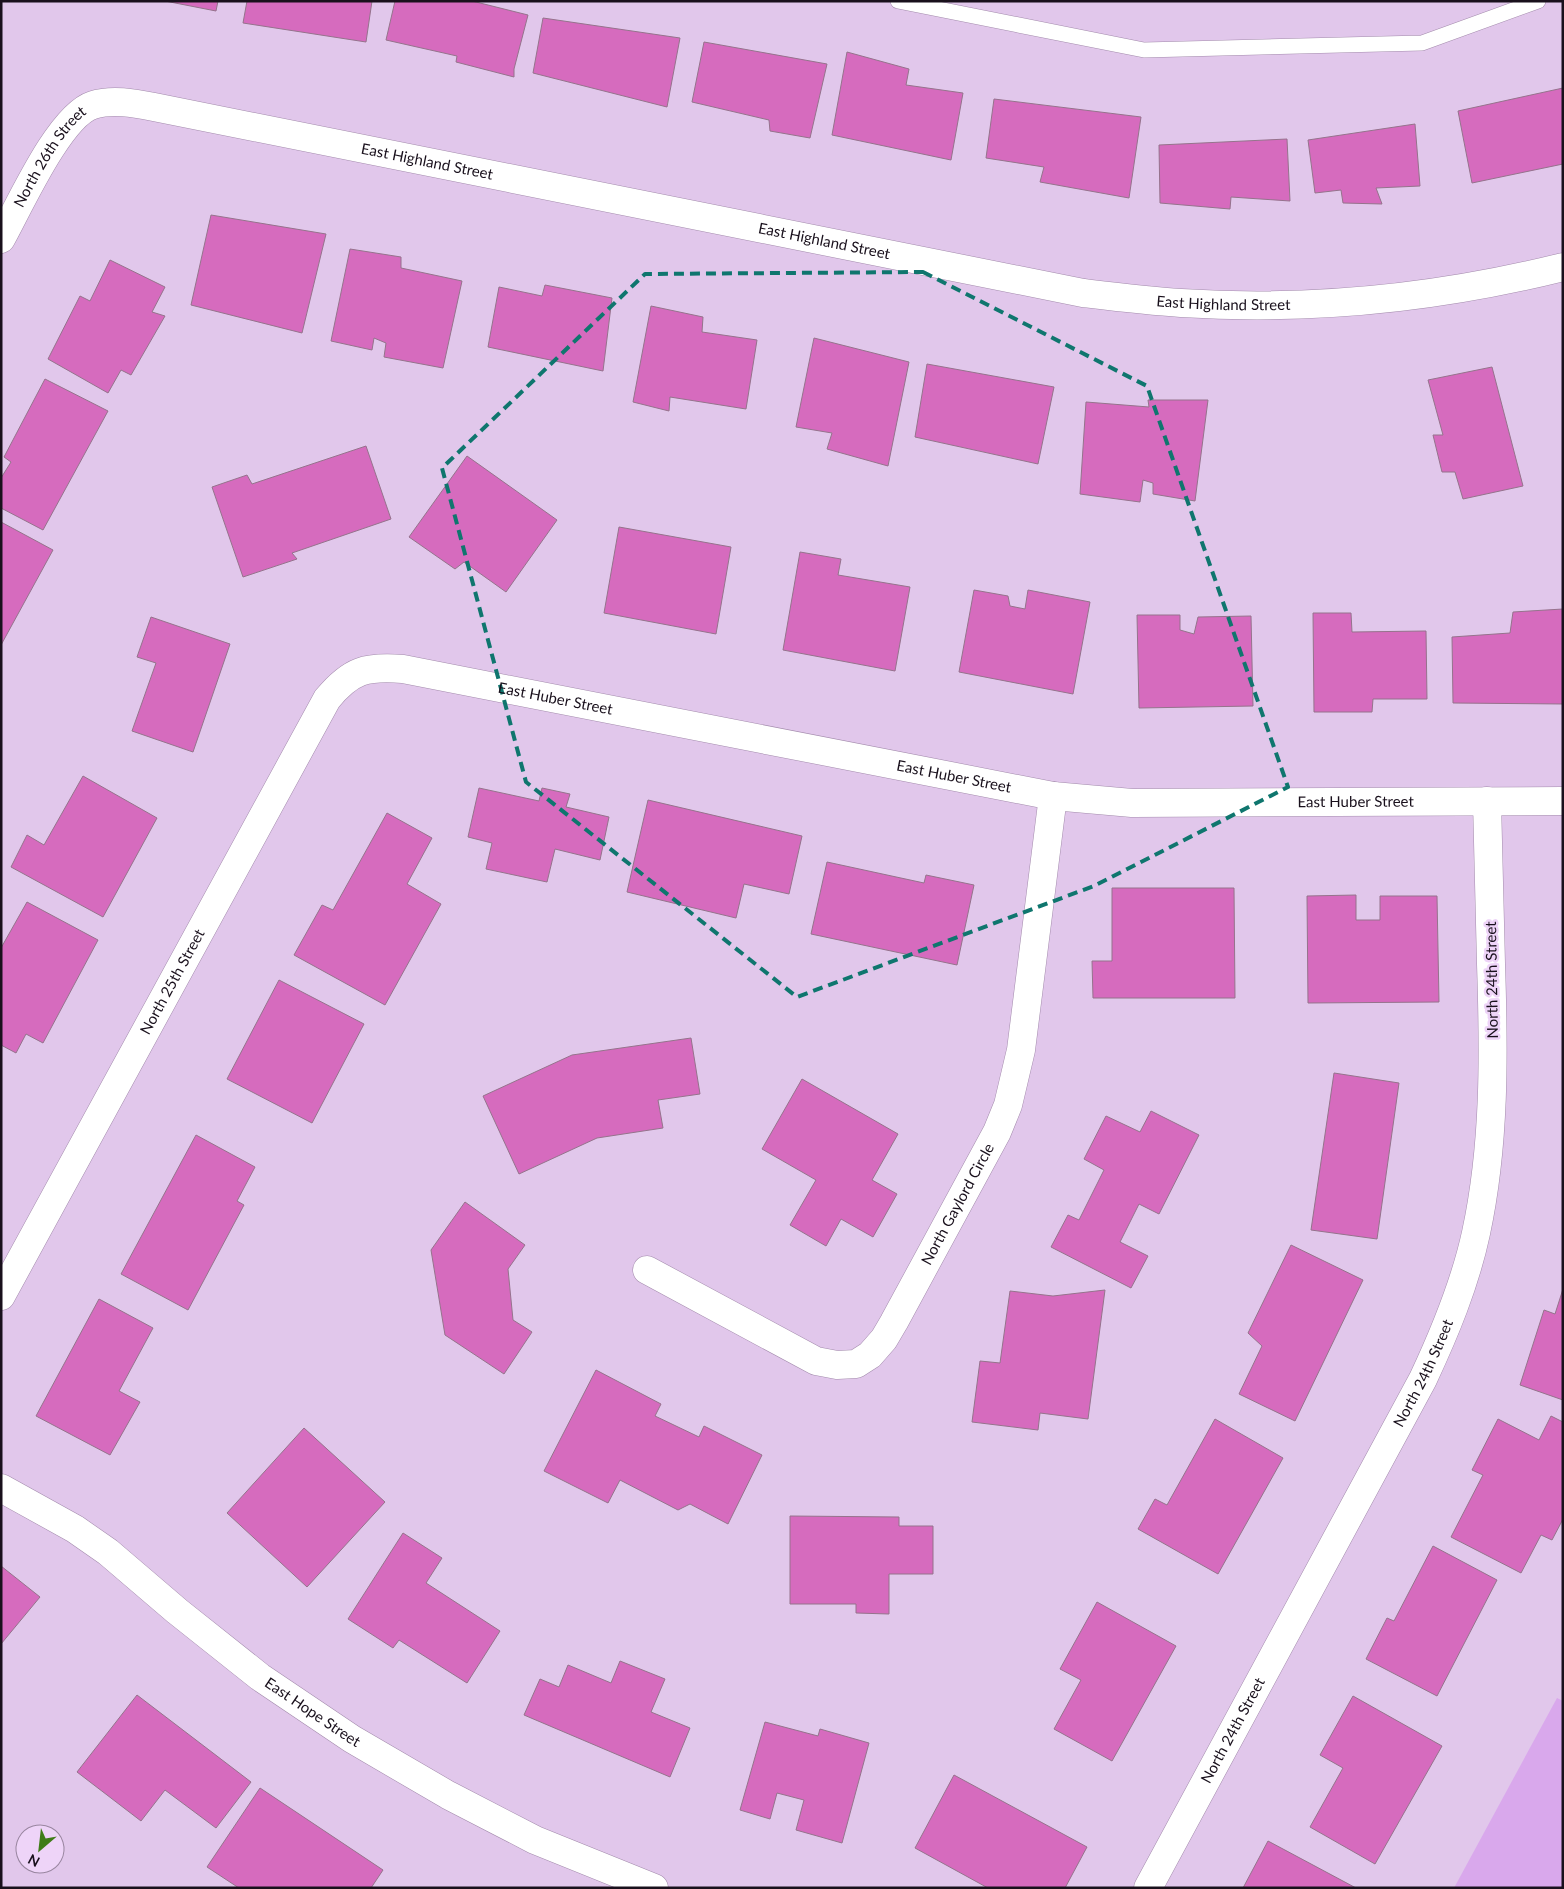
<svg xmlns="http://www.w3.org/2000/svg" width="1564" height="1889" viewBox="0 0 1564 1889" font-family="Lato,sans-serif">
  <rect width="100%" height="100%" fill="#e1c7eb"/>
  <!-- green -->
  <path fill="#d9a8ec" d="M1557,1698L1563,1701V1888H1454Z"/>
  <!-- building -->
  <path fill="#d66bbe" stroke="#95738c" d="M165,1H218L216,11Z
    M247,1H372L366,42L243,23Z
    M395,1H472L528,15L514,69V77L456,62L457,56L386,40Z
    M543,18L680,38L667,107L533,73Z
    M704,42L827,64L810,138L770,131L769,120L692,102Z
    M847,52L909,69L906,85L963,93L951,160L832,135Z
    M1563,88V164L1472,183L1458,111Z
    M994,99L1141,117L1129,198L1040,182L1044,167L986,158Z
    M1415,124L1420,186L1376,188L1382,204L1343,203L1341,190L1315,193L1308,140Z
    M1287,139L1290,201L1231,197L1230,209L1160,203L1159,145Z
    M211,215L326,234L302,333L191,305Z
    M350,249L401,257V268L462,281L443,368L384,357L386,343L374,338L372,350L331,341Z
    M110,260L165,287L152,312L165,316L131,375L121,370L108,393L48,359L80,296L90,301Z
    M545,285L612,298L603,371L488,347L499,287L542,296Z
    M651,306L703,317L702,332L757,340L746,409L670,397L669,411L633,402Z
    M814,338L909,362L888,466L827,449L832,433L796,427Z
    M927,364L1054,387L1038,464L915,437Z
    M1492,367L1523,486L1463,499L1455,472H1442L1433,435H1443L1428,380Z
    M45,379L108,411L43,530L1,508V478L11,462L4,457Z
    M1148,400H1208L1195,501L1153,494V483L1143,480L1140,502L1080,494L1086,402L1149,407Z
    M366,446L391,519L292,553L297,559L243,577L212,487L247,475L252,484Z
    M467,456L557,520L506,592L464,562L455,569L409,537Z
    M1,522L53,550L1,645Z
    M619,527L731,547L716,634L604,613Z
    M800,552L841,559L838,575L910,587L895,671L783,650Z
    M974,590L1008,596L1010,606L1025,609L1028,590L1090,602L1073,694L959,672Z
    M1563,609V704L1453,703L1452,637L1510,633L1513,612Z
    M1313,613H1351L1352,632L1426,631L1427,699H1373L1372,712H1314Z
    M1137,615H1180V630L1194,634L1198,617L1251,616L1253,706L1139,708Z
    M151,617L230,644L193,752L132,731L156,663L137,657Z
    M83,776L157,818L103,917L11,867L27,835L44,845Z
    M479,788L539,801L542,788L570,794L566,807L609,817L600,860L555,849L547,882L486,869L492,843L468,837Z
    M648,800L802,836L789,894L744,884L736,918L627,892Z
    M387,813L432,838L407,884L441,904L385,1005L294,955L322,905L333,910Z
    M827,862L924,883L926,875L974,885L957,965L811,934Z
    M1112,888H1234L1235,998H1093L1092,961H1112Z
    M1356,895V920H1380V896H1437L1439,1002L1308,1003L1307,896Z
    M27,902L98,940L43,1043L26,1034L16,1053L1,1045V948Z
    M279,980L364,1024L312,1123L227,1079Z
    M691,1038L700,1094L658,1100L663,1128L597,1138L519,1174L483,1096L572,1055Z
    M1334,1073L1399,1083L1377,1239L1311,1230Z
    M802,1079L898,1134L872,1180L897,1194L873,1237L841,1219L826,1246L790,1225L816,1180L762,1149Z
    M1151,1111L1199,1135L1159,1214L1139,1204L1120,1242L1148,1256L1131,1288L1051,1247L1068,1215L1079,1220L1104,1170L1084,1159L1106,1116L1140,1132Z
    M196,1135L255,1167L237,1201L244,1205L188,1310L121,1274Z
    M465,1202L525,1245L508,1269L513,1320L532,1332L504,1374L445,1335L431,1250Z
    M1291,1245L1363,1280L1295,1421L1239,1394L1262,1346L1248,1333Z
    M1563,1289V1400L1520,1385L1544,1310L1555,1314Z
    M1105,1290L1088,1419L1040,1413L1038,1430L972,1422L980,1361L1000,1363L1010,1291L1053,1296Z
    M99,1299L153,1328L119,1391L140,1402L110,1455L36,1416Z
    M596,1370L661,1404L655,1416L699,1437L704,1426L762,1455L728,1524L690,1504L678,1510L620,1480L608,1503L544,1471Z
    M1551,1416L1563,1422V1519L1552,1540L1541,1535L1521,1573L1451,1537L1483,1475L1472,1470L1498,1419L1539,1440Z
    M1215,1419L1283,1458L1218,1574L1138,1529L1155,1499L1167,1505Z
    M304,1428L385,1502L307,1587L227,1513Z
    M790,1516L899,1517V1526H933V1574H889V1614L856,1613V1604H790Z
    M403,1533L442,1558L426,1583L500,1631L467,1683L399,1640L393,1648L348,1619Z
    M1433,1546L1497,1580L1437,1696L1366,1659L1387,1618L1394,1621Z
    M1,1566L40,1597L1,1644Z
    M1097,1602L1176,1646L1112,1761L1054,1729L1081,1680L1060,1669Z
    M620,1661L665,1679L651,1712L690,1728L670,1777L524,1715L540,1679L559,1687L568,1665L611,1683Z
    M137,1695L251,1782L216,1828L165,1790L141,1821L77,1772Z
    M1353,1696L1442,1746L1375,1864L1310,1827L1343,1768L1320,1755Z
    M765,1722L818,1736L820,1729L869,1743L842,1843L796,1830L804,1800L777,1793L770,1819L740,1810Z
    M954,1775L1087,1847L1065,1888H988L915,1848Z
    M260,1788L383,1870L371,1888H239L207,1867Z
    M1268,1841L1356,1888H1243Z"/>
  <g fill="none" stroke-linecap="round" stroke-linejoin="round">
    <defs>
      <path id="service" d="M898,1L1144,50L1422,43L1538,1"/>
      <g id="minor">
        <path id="s1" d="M1,239C19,207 59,116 93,105C112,99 134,103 154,107L1083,293C1116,297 1148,301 1181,303C1308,311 1439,298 1563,267"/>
        <path id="s2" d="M647,1270L816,1361L837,1365L856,1364L870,1355L884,1339L894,1322L997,1132L1008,1105L1021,1050L1053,796"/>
        <path id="s3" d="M1,1296L327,699C351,670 366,666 403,669L1053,796L1132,803L1563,801"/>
        <path id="s4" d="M1,1488L75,1529L108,1552L177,1611L260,1677L352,1739L448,1795L535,1840L654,1888"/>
        <path id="s5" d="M1148,1888L1423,1379C1445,1332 1465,1284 1476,1233C1495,1145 1494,1054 1491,964C1490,910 1488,855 1487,801"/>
      </g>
    </defs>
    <!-- service casing -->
    <use href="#service" stroke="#a38bac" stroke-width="16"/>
    <!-- minor casing -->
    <use href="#minor" stroke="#a38bac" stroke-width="29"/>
    <!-- service -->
    <use href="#service" stroke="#fff" stroke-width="15"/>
    <!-- minor -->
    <use href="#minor" stroke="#fff" stroke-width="28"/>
  </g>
  <!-- marked area -->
  <path fill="none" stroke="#0f766e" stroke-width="4" stroke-dasharray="10 6" stroke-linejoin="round" d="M923,272L1147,386L1288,787L1094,886L797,997L526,782L442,468L645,274Z"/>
  <g text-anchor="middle" stroke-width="5" stroke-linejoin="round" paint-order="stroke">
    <!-- street labels -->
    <g font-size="15" fill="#19101c" stroke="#eed4f8">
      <text dy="5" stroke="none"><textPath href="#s1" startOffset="96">North 26th Street</textPath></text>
      <text dy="5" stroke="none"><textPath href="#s1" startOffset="505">East Highland Street</textPath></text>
      <text dy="5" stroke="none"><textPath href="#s1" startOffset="910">East Highland Street</textPath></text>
      <text dy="5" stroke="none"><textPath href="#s1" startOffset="1315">East Highland Street</textPath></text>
      <text dy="5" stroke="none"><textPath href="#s3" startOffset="922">East Huber Street</textPath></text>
      <text dy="5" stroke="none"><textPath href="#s3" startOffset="1328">East Huber Street</textPath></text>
      <text dy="5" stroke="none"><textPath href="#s3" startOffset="1732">East Huber Street</textPath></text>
      <text transform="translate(1492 980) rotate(-91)" y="5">North 24th Street</text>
      <text dy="5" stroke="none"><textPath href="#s3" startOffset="358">North 25th Street</textPath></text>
      <text dy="5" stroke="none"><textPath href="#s2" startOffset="424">North Gaylord Circle</textPath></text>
      <text dy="5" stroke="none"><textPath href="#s5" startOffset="584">North 24th Street</textPath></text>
      <text dy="5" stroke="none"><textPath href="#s4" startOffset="385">East Hope Street</textPath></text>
      <text dy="5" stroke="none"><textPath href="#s5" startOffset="179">North 24th Street</textPath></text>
    </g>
  </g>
  <!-- border -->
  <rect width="1564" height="1889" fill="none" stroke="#19101c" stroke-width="5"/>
  <!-- north arrow -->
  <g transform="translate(40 1849) rotate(208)"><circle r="24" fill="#eed4f8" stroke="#9986a0"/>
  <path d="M0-4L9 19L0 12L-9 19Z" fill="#3f7c18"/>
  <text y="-8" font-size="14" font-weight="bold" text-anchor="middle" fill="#19101c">N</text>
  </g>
</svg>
